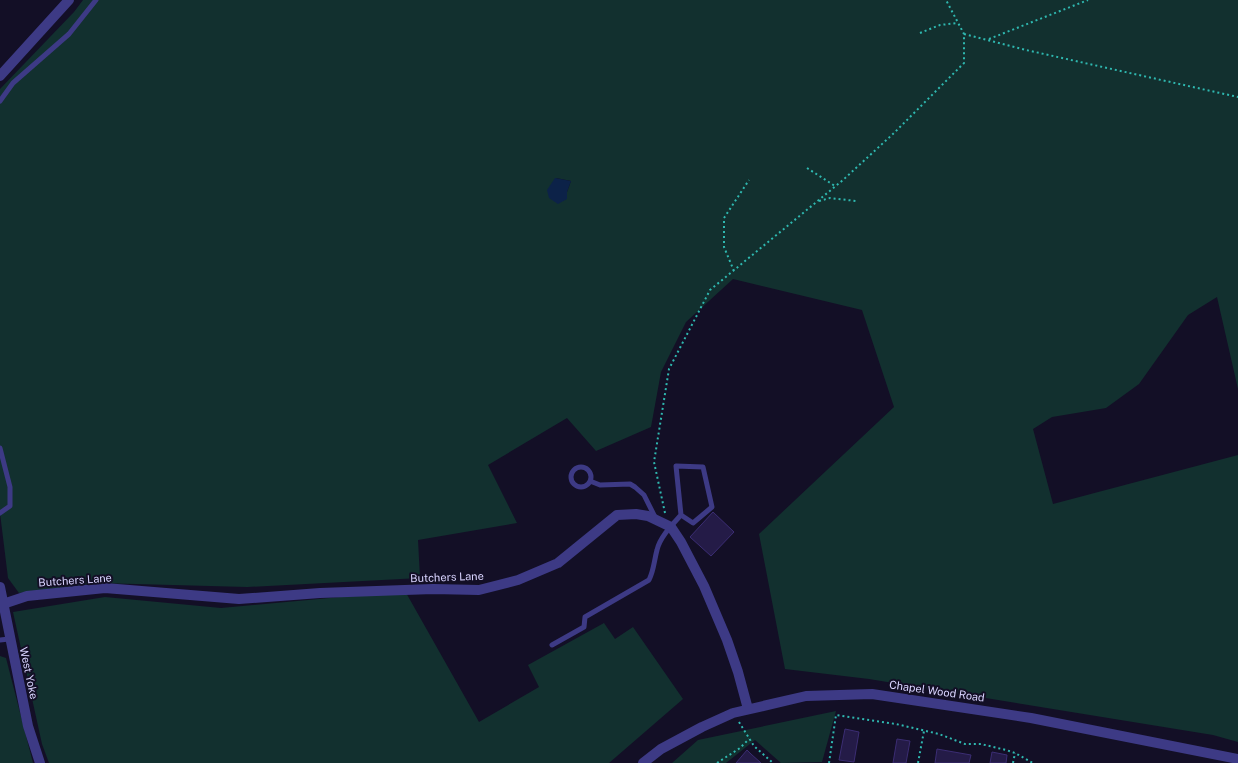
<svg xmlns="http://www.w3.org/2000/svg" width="1238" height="763" viewBox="0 0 1238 763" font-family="'Public Sans',sans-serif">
  <rect width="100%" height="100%" fill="#130f26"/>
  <!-- green -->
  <path fill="#12302f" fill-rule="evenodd" d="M83,0H1238V389L1217,297L1188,315L1139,384L1106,408L1052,417L1033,429L1053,504L1238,455V742L1213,735L869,679L785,669L759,534L894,407L862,310L733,279L686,322L661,372L651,427L596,451L567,418L488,465L517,523L418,540L420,578L247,587L98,583L19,593L8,578L0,513V89L74,12ZM556,178L571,181L567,192Z
    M405,591L479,722L539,687L528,665L604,623L615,639L633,627L683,699L609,763H49L42,744L13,612L105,597L221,608Z
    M0,656L6,658L33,763H0Z
    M836,711L822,762L781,763L755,740L726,763H672L698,740Z"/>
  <!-- water -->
  <path fill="#0c2248" d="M555,178L571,181L567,192V199L558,204L549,198L547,190Z"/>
  <!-- building -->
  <path fill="#241b47" stroke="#3b2d73" d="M713,512L734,532L711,556L690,537Z
    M845,729L859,732L854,762L839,760Z
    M897,739L910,741L906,763H893Z
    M937,749L971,755L969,763H935Z
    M747,750L751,754L761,763H736Z
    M992,752L1007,755L1006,763H990Z"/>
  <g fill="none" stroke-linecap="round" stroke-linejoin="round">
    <!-- path -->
    <path stroke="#2fb8b0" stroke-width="2" stroke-dasharray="2 3" stroke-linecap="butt" d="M920,33L940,25L958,23
      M964,34L1026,50L1238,97
      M989,39L1088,0
      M807,168L835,186
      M819,201L830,198L856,201
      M734,271L724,247V218L749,180
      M665,513L654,462L669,369L710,290L843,180L894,133L964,63V34L946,0
      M739,722L754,746L773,763
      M717,763L740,748L749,739
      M829,763L836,715L896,724L939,734L965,744H981L1006,750L1015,753L1033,763
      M918,763L924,731
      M1013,763L1015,753"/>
    <!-- lane -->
    <path stroke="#3d3a85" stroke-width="5" d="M0,101L13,83L69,34L96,0
      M0,448L10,487V506L0,513
      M571 477a10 10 0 1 1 20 0a10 10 0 1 1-20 0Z
      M590,481L600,485L630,484L635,487L644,495L656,519
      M0,640L9,639
      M552,645L584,627L585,617L649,580C654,570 654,561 657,550C660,537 672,525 681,515L676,466L703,467L712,507L693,523L681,515"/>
    <!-- street -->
    <path stroke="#3d3a85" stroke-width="10" d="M0,76L69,0
      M0,587L28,726L40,763
      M3,604L27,596L105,588L239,599L320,593L433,589L479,590L518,580L558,563L617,515L636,514L648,516L671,527L681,542L704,586L727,640L738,672L748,709
      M643,763L661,749L702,727L733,713L806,696L872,694L1031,718L1238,759"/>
  </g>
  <g text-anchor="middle" stroke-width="4" stroke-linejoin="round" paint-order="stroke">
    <!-- street labels -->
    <g font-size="11" fill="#d9d4ff" stroke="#130f26">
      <text transform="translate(447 577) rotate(-2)" y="4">Butchers Lane</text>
      <text transform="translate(75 580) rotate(-4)" y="4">Butchers Lane</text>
      <text transform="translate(29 673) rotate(78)" y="4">West Yoke</text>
      <text transform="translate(937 691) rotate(8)" y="4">Chapel Wood Road</text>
    </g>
  </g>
</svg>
